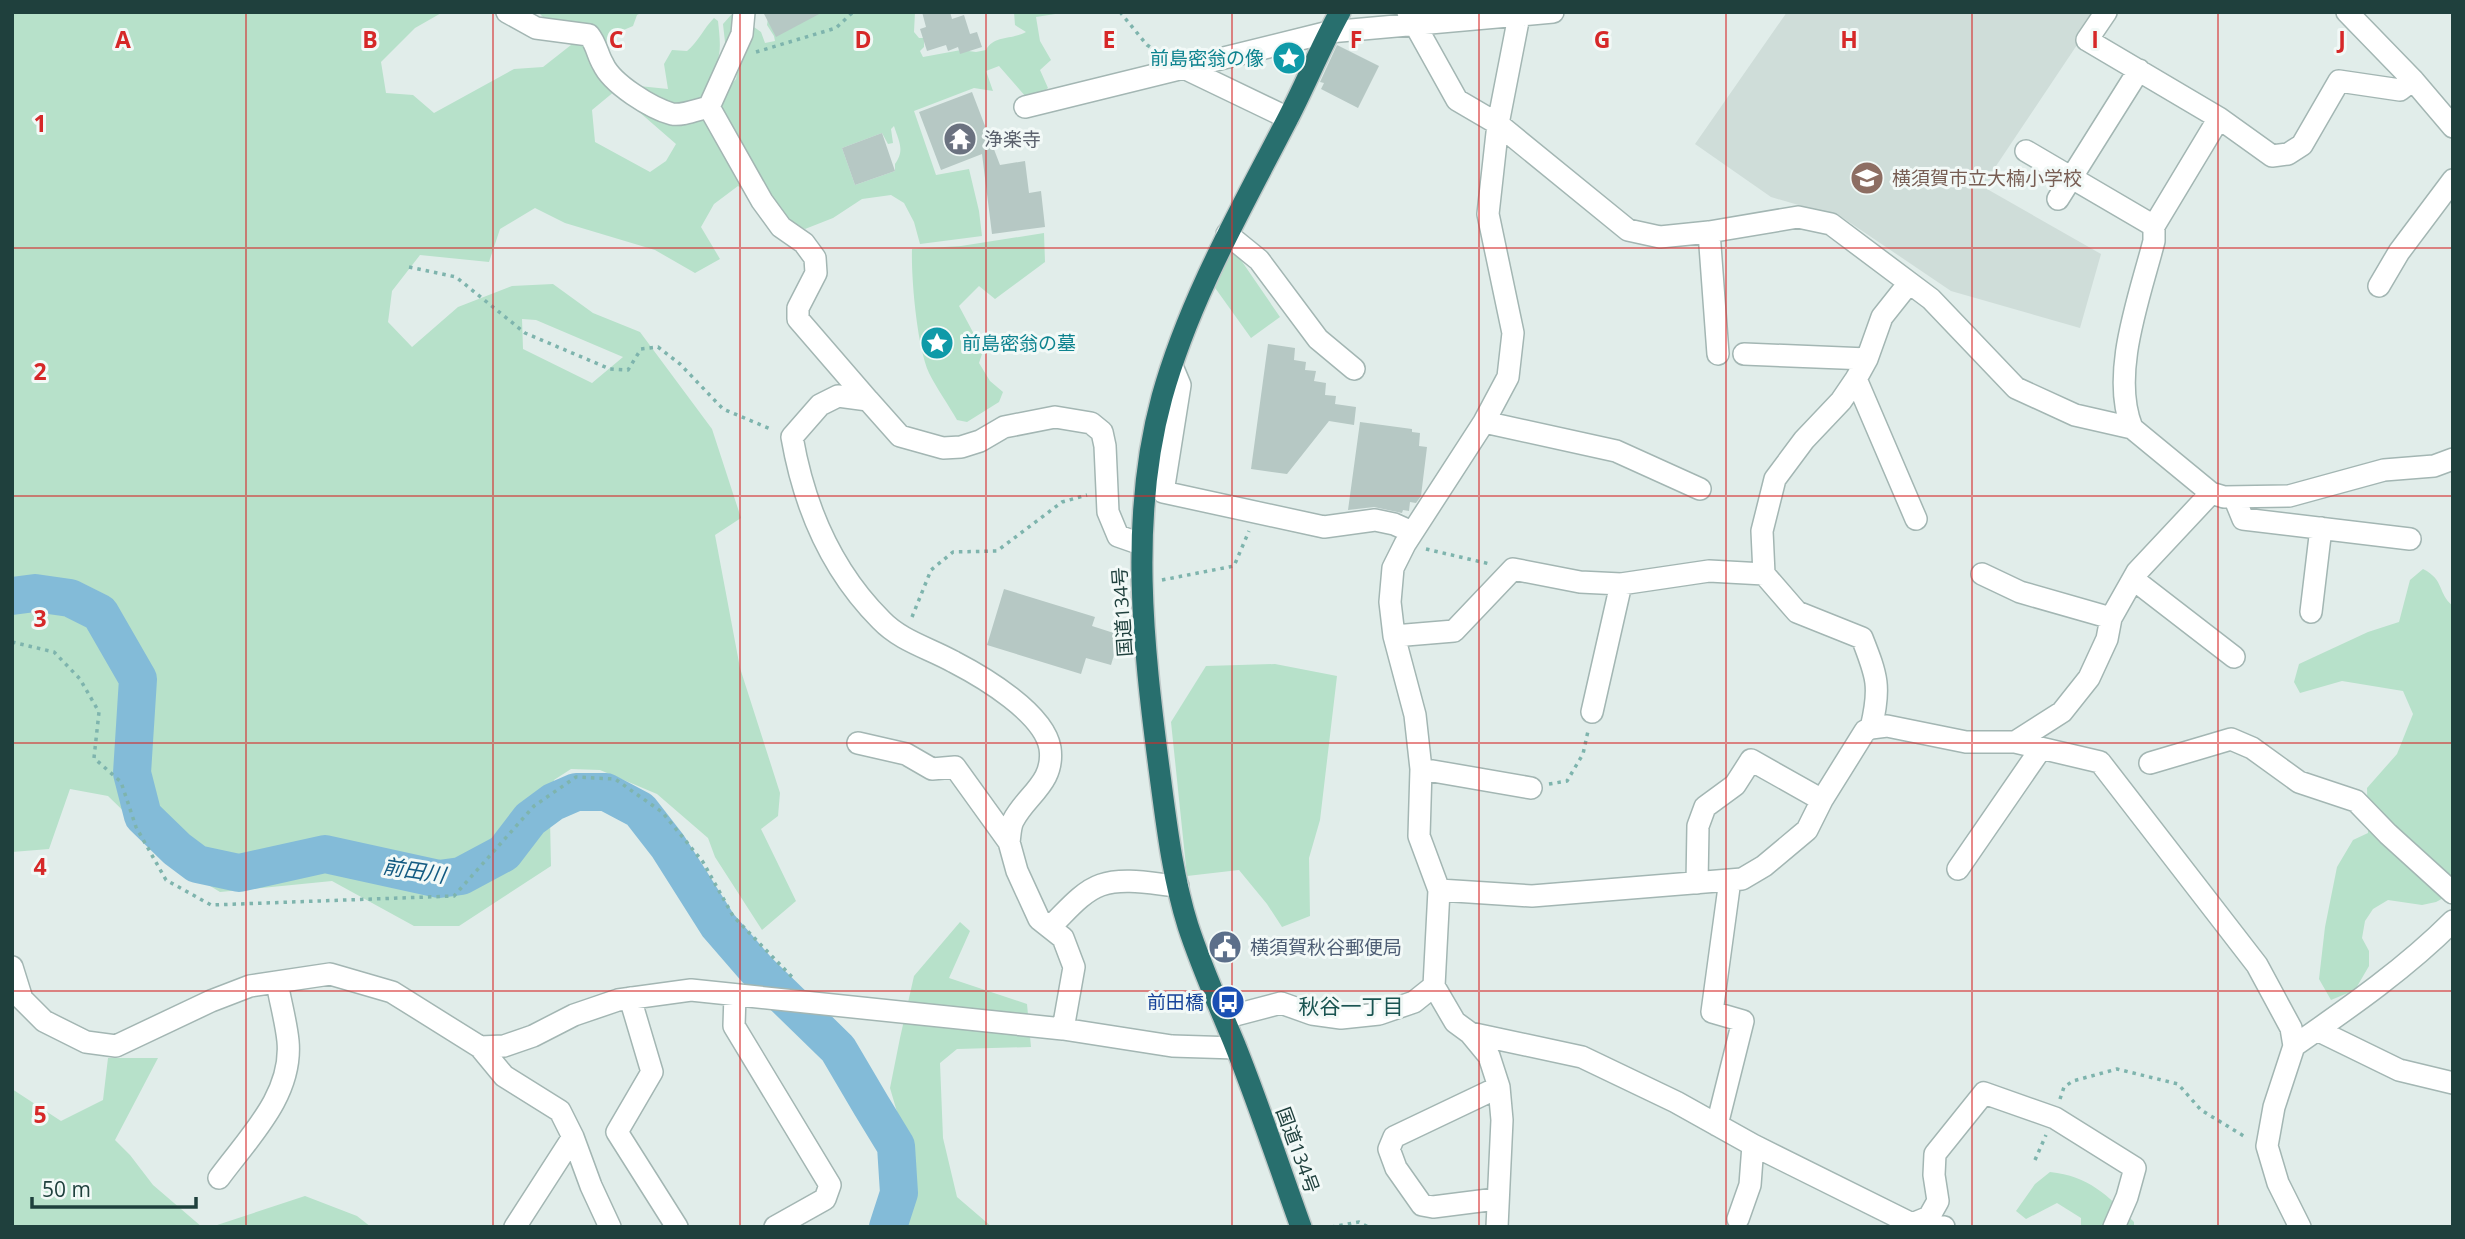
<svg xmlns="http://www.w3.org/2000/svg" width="2465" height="1239" viewBox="0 0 2465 1239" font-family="'Open Sans','Noto Sans JP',sans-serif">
  <rect width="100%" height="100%" fill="#e1edea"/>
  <!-- built -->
  <path fill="#cfddd9" d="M1787,12H2099L1996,166L1987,189L2101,254L2080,328L1951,291L1843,218L1771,197L1695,144Z"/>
  <!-- green -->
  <path fill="#b7e1ca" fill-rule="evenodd" d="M12,12H443L415,28L381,62L386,93L413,95L434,113L514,69L543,67L571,45L538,12H643L637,15L633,26L607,37L605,56L609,69L639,86L668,89L664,64L672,50L687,51C698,42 704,28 714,18L718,21C719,31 721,45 719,55C717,66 713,72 714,84L729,87L736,79L737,74L727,60L723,24L731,15C741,16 752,26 761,32L765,43L775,41L774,36L767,25L768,18L780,12H915L914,32L919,38H924V47L920,51L923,57L961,50L976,52L986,50C994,35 1012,40 1026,32L1015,25L1014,12H1068L1036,17L1040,41L1051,60L1040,70L1048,88L1039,96L1026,97L999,66L986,71L993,91L974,88L914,111L936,175L969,169L979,211L982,236L920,244L914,222L904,203L891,195L862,199L833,218L805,229L784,219L738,186L714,204L701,227L720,259L695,273L655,250L565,223L535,208L500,229L489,262L420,255L392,291L388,322L412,347L458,307L512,286L553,284L593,313L640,332L712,429L741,518L715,535L740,668L780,793L778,816L761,829L796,901L762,930L715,857L708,838L657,794L600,770L571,769L554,780L550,820L551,866L459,926H414L332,881L220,892L184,870L108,796L70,789L49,849L12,852ZM615,91L676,144L666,161L650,172L595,142L592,110ZM894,126C899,142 905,150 895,164V171L855,185L842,148L882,133L888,144L893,143L891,129ZM522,319L536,320L623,357L592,383L523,349Z
    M1044,233L1045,262L995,299L979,286L959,306L983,351L979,363L990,381L1003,392L999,402L967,422L957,420C948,404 937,389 929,373C917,347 911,278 912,249L961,246Z
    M1232,247L1280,317L1251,338L1213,285Z
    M2423,569C2445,580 2437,593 2453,606V893L2436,902L2422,905L2388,900L2373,909L2365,921L2362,938L2369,951V966L2355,990L2331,1000L2319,979L2325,927L2337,867L2353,840L2368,833L2367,788L2397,754L2413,714L2403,691L2342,681L2300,693L2294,682L2299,664L2368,632L2399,622L2410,580Z
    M1275,664L1337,676L1320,820L1309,858L1310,916L1282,927L1267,904L1239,870L1187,876L1171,722L1206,666Z
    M960,922L970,931L949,978L1027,1004L1031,1047L957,1049L940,1063L943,1138L957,1197L992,1227H896L914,1170L890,1088L900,1038L914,976Z
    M108,1058H158L115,1140L130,1155L153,1185L202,1227H12V1089L61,1121L103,1100Z
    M2050,1172C2089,1176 2107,1195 2134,1222V1227H2081V1218L2057,1203L2026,1219L2016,1211L2035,1184Z
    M305,1196L357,1216L371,1227H211Z"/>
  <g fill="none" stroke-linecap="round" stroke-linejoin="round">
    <!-- river -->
    <path stroke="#83bbd8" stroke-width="38" d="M12,596L35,593L70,598L100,613L138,679L132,773L143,816L177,849L197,864L239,873L325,854L439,879L461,876L504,853L530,819L553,802L576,792H606L640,810L668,846L718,925L757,970L838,1049L871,1105L896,1146L899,1193L888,1227"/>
  </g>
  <!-- building -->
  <path fill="#b6c8c4" d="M763,12H823L776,37Z
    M922,12H950L952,19L964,15L970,34L977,32L982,47L960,54L958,47L948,51L946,45L927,51L920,29L926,27Z
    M1337,45L1379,66L1358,108L1321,89L1324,83L1320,82Z
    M972,92L1000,165L1025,161L1029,193L1041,191L1045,227L992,234L982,154L941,170L919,112Z
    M882,133L895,171L855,185L842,148Z
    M1268,344L1295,348L1294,360L1306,362L1305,370L1316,371L1314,381L1326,383L1325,395L1336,396L1335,404L1356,407L1354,425L1329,421L1287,474L1251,469Z
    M1360,422L1412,429V432L1420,433L1419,446L1427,447L1421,496L1416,503L1410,502L1409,511L1403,510L1402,513L1374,507L1348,510Z
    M1004,589L1095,617L1092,626L1120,635L1111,665L1086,658L1081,674L987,645Z"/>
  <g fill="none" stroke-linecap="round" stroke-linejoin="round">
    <defs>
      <path id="minor" d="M507,12L536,28L589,35C597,45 597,54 603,64C612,84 651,108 672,114C682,116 699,109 709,107
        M1408,12L1457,100L1498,124L1628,230L1660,237L1709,232L1798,217L1831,224L1931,299L2016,388L2075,415L2132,428L2211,493L2224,497L2289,496L2384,470L2434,466L2453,459
        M2106,12L2087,40L2219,118L2272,156L2288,154L2302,145L2339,81L2400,90L2413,80
        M2347,12L2413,80L2453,127
        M1184,68L1288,118
        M709,107L762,201L781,227L804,243L815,258L816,273L798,308V319L868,400
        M709,107L742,34L744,12
        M1025,107L1329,32L1553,12
        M2026,151L2154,226
        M2058,199L2139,70
        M1709,232L1718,354
        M1227,234L1259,260L1318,339L1354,369
        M2379,286L2399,252L2453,180
        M1744,354L1867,359
        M1172,366L1180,385L1163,492L1324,527L1375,520L1394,524L1412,532
        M1856,379L1916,519
        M1484,422L1616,451L1700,489
        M2132,428C2110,374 2140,296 2154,241V226L2219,118
        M2234,497L2243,519L2410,539
        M1982,574L2020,592L2111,618
        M2133,579L2234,657
        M2311,612L2321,528
        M1394,636L1454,631L1513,569L1580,582L1621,584L1709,571L1764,574
        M1592,712L1621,584
        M1871,728C1881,687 1877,676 1862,638L1797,612L1764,574L1762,531L1775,479L1804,440L1841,401L1856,379L1867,359L1882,317L1909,283
        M2015,742L2062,712L2089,678L2107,639L2111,618L2137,572L2211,493
        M858,743L906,754L932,769L955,767L1009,842L1017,871L1039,919L1063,938L1074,967L1063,1029
        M2150,763L2231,739L2252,748L2299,782L2356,801L2388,834L2453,893
        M1421,769L1531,788
        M1009,842C1010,836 1010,827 1013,821C1026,795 1055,783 1050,748C1044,713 983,677 954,662C929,648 901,641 881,620C831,570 804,506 792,437L820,405L838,396L868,400L900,436L943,448L961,447L980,441L1004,427L1055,417L1091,423L1102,432L1105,446L1108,512L1118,536L1141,544
        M1958,869L2040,750
        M1697,883L1698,826L1705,807L1735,785L1751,760L1822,800
        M1439,890L1532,896L1742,879L1764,866L1807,830L1822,800L1865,731L1871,728L1887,726L1966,742H2015L2100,762L2257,965L2291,1028L2294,1046L2274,1107L2267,1146L2278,1183L2300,1227
        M1050,927C1065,913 1081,892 1101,885C1124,877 1154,884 1178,886
        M12,967L22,999L44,1021L86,1042L116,1046L211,1001L250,986L330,974L392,992L480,1047L504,1046L533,1036L574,1015L618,1000L691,990L1063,1029L1172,1046L1236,1048
        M735,995L734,1026L830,1185L825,1199L775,1227
        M630,998L652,1072L617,1132L677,1227
        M1224,1018L1281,1003L1312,1014L1341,1018L1379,1014L1414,1002L1434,986
        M2317,1030L2399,1070L2453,1083
        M1470,1033L1582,1057L1676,1102L1753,1145L1912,1224L1944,1227
        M2294,1046C2350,1007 2405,969 2453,921
        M480,1047L504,1076L560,1111L573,1137L591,1186L610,1227
        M1717,1125L1743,1021L1712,1012L1730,880
        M219,1178C249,1137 293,1095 288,1041C286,1021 280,1001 277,982
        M1496,1199L1433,1207L1422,1205L1396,1168L1389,1149L1394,1137L1499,1087
        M1738,1219L1750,1185L1753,1145
        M1912,1224L1929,1217L1938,1201L1934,1175L1935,1154L1984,1093L2055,1118L2135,1168L2127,1197L2114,1227
        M515,1227L573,1137
        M1497,1227L1502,1120L1499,1087L1489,1056L1470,1033L1455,1022L1434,986L1439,890L1419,836L1421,769L1415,715L1394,636L1390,602L1393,568L1405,544L1484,422L1508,377L1513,333L1488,214L1498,124L1519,16"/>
      <path id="highway" d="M1301,1227C1279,1166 1259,1105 1235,1045C1219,1006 1201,966 1188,926C1172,875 1166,820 1159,768C1143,645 1129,518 1162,397C1189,300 1240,211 1286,122C1305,86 1320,48 1340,12"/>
    </defs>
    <!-- minor casing -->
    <use href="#minor" stroke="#a3b6b3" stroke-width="24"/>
    <!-- highway casing -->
    <use href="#highway" stroke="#c0cac9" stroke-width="24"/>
    <!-- path -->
    <path stroke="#7eb4ad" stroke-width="3.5" stroke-dasharray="3.5 5" stroke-linecap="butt" d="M1120,12L1147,45L1158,52
      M756,52L836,28L853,12
      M409,267L456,277L525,333L610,369L628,370L641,349L658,347L680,364L723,409L773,430
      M1426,549L1490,564
      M1162,580L1234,566L1249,531
      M912,617L931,570L953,552L997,551L1062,502L1087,495
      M12,642L54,652L80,679L99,712L94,758L121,782L136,827L166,880L211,905L454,896L534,806L576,777L615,779L662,812L703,862L733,916L795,980
      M1549,784L1567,781L1583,754L1588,731
      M2060,1099L2064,1087L2073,1081L2117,1069L2178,1084L2201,1110L2247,1138
      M2035,1160L2046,1135
      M1331,1227L1359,1222L1368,1227"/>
    <!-- minor -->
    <use href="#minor" stroke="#fff" stroke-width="21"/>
    <!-- highway -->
    <use href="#highway" stroke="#286f6e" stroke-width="21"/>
  </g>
  <!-- grid -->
  <path fill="none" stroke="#d62828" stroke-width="2" stroke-opacity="0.55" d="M246,12V1227M493,12V1227M740,12V1227M986,12V1227M1232,12V1227M1479,12V1227M1726,12V1227M1972,12V1227M2218,12V1227M12,248H2453M12,496H2453M12,743H2453M12,991H2453"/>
  <!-- icons -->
  <defs>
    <symbol id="sight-disc" viewBox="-11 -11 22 22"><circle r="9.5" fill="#0f9aa8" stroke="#f2f9f7"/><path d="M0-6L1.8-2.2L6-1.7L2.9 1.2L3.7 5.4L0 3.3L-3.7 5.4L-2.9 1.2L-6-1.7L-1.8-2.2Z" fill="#fff"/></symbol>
    <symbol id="temple-disc" viewBox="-11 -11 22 22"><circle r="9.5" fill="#6b7280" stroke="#f2f9f7"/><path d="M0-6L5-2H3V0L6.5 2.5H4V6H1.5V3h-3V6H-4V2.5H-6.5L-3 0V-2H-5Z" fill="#fff"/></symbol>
    <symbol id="school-disc" viewBox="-11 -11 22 22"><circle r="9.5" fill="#8d6e63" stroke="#f2f9f7"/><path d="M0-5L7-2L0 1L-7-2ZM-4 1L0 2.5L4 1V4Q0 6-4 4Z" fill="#fff"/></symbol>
    <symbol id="civic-disc" viewBox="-11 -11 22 22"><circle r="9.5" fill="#5c6f8a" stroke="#f2f9f7"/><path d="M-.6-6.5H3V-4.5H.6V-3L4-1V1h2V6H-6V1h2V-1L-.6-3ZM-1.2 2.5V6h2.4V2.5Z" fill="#fff"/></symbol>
    <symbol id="bus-disc" viewBox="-11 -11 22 22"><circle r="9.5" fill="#1a4fb4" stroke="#f2f9f7"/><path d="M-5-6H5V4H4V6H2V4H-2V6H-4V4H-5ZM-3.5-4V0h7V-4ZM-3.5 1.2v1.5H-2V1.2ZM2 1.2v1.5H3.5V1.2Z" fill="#fff"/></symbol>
  </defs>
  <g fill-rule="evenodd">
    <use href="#sight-disc" x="1270" y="39" width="38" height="38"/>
    <use href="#temple-disc" x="941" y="120" width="38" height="38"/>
    <use href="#school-disc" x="1848" y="159" width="38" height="38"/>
    <use href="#sight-disc" x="918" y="324" width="38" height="38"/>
    <use href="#civic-disc" x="1206" y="928" width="38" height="38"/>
    <use href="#bus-disc" x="1209" y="983" width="38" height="38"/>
  </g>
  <g text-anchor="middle" stroke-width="6" stroke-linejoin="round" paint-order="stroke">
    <!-- culture labels -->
    <g font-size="19" fill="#0d838f" stroke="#f2f9f7" text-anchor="end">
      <text x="1264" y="65">前島密翁の像</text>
      <text x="962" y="350" text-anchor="start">前島密翁の墓</text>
    </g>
    <!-- worship labels -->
    <g font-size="19" fill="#5b616d" stroke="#f2f9f7" text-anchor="start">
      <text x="984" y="146">浄楽寺</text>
    </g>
    <!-- education labels -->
    <g font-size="19" fill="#785e54" stroke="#f2f9f7" text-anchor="start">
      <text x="1892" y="185">横須賀市立大楠小学校</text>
    </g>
    <!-- street labels -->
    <g font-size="19" fill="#1f403d" stroke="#f2f9f7">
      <text transform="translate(1122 612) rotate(-94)" y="7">国道134号</text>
      <text transform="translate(1298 1150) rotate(70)" y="7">国道134号</text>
    </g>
    <!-- service labels -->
    <g font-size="19" fill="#4e5e75" stroke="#f2f9f7" text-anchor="start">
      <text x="1250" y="954">横須賀秋谷郵便局</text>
    </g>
    <!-- transit labels -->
    <g font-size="19" fill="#164399" stroke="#f2f9f7" text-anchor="end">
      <text x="1204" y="1009">前田橋</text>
    </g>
    <!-- water labels -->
    <g font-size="21" font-style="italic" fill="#135b82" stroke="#f2f9f7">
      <text transform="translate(414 871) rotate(9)" y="7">前田川</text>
    </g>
    <!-- neighbourhood labels -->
    <g font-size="21" fill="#195451" stroke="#f2f9f7">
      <text x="1351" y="1014">秋谷一丁目</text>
    </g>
  </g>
  <g font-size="23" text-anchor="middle" font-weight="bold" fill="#d62828" stroke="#f2f9f7" stroke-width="6" stroke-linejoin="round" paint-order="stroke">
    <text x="123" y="48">A</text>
    <text x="370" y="48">B</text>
    <text x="616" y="48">C</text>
    <text x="863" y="48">D</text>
    <text x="1109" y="48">E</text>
    <text x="1356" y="48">F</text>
    <text x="1602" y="48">G</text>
    <text x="1849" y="48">H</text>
    <text x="2095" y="48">I</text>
    <text x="2342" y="48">J</text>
    <text x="40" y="132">1</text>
    <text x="40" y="380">2</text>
    <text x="40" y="627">3</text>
    <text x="40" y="875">4</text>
    <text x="40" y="1123">5</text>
  </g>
  <!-- border -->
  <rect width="2465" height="1239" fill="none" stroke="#1f403d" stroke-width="28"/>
  <!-- scale -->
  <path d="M32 1197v10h164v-10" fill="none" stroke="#1f403d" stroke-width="3.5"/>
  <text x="42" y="1197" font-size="21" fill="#1f403d" stroke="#f2f9f7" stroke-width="5" paint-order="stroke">50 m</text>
</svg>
